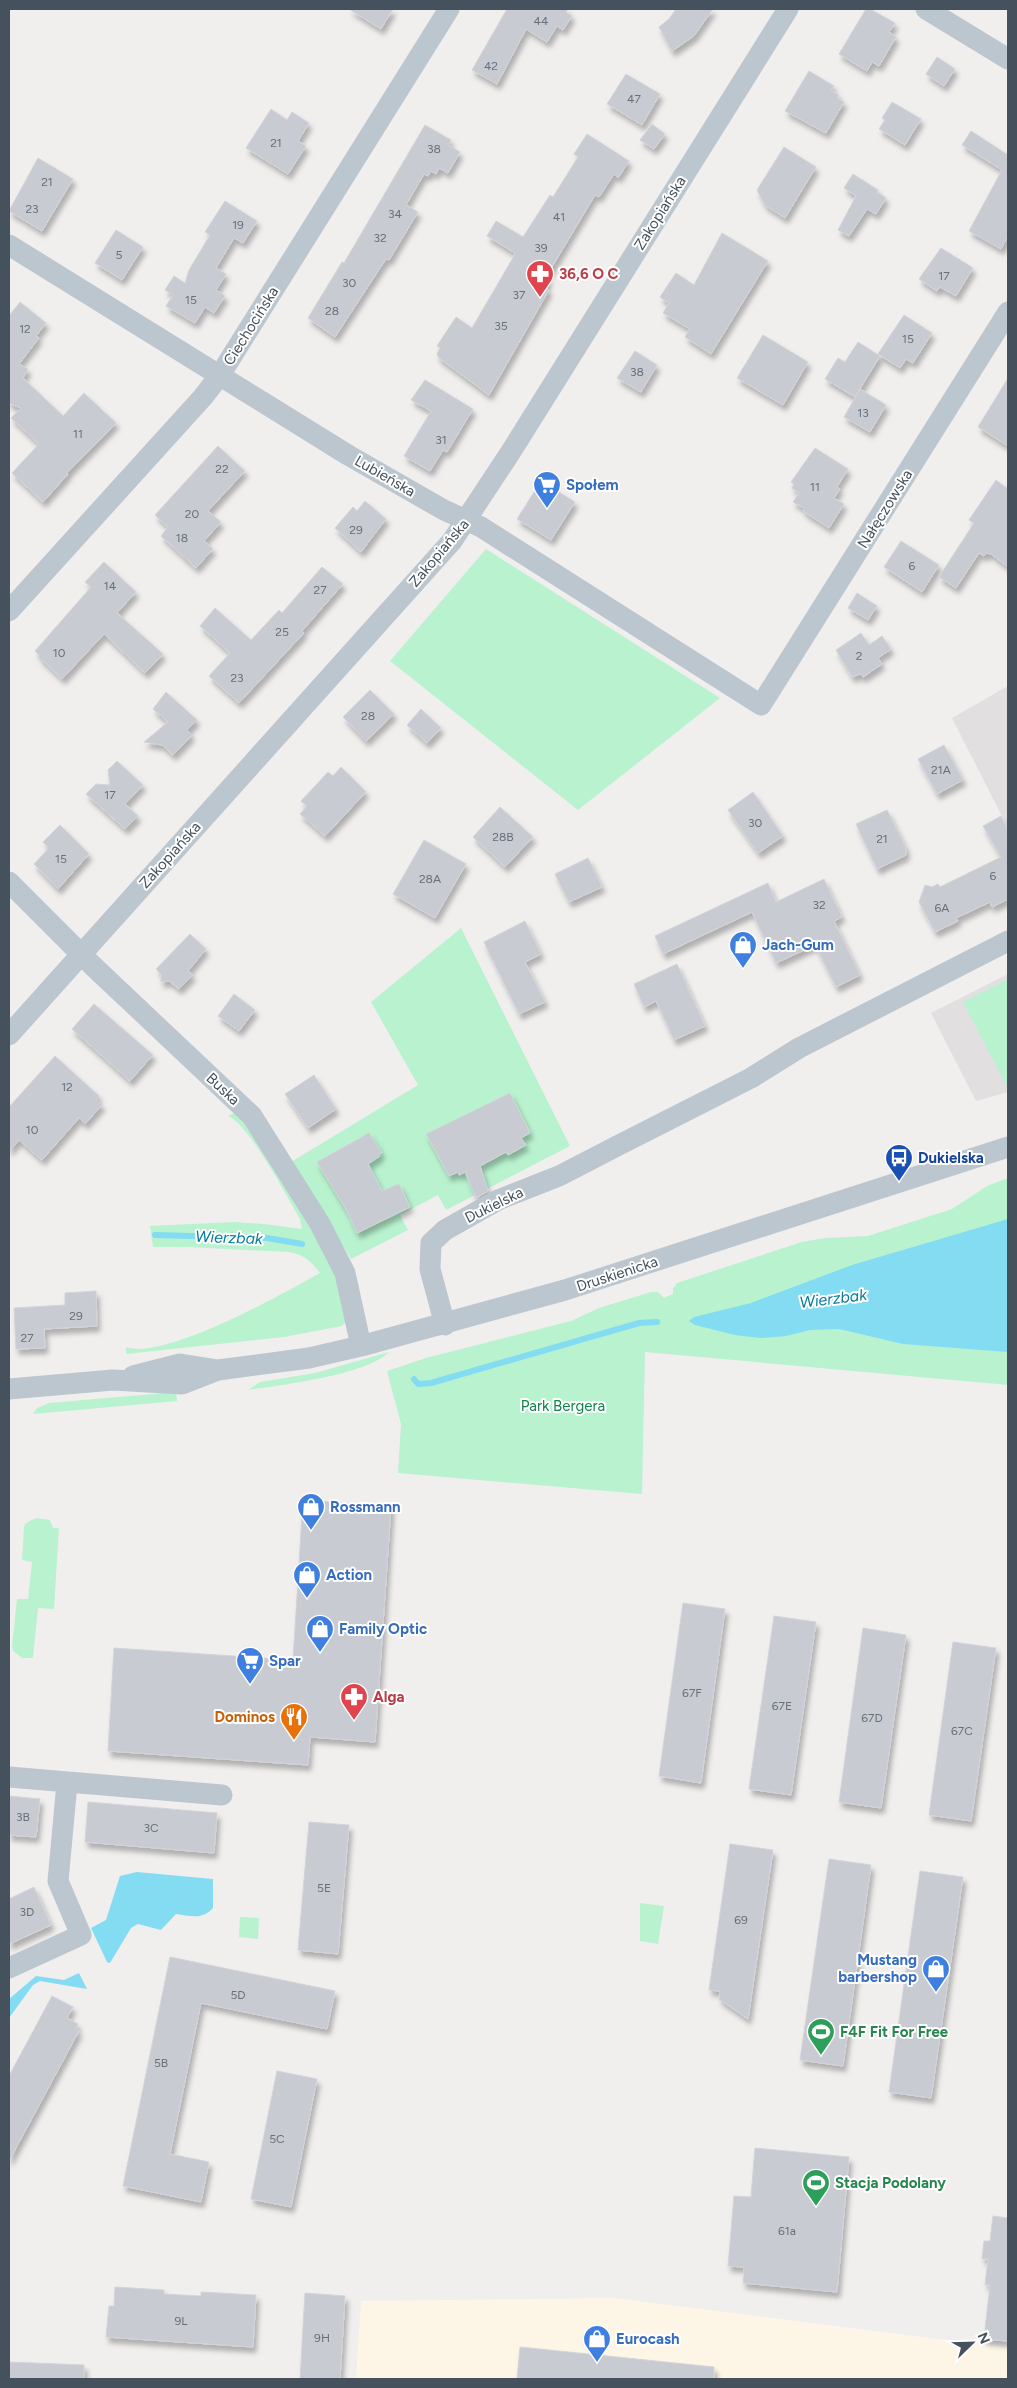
<svg xmlns="http://www.w3.org/2000/svg" width="1017" height="2388" viewBox="0 0 1017 2388" font-family="Figtree,sans-serif">
  <defs>
    <filter id="shadow"><feDropShadow dx="3" dy="5.5" stdDeviation="2.5" flood-color="#0004"/></filter>
  </defs>
  <rect width="100%" height="100%" fill="#f1eeee"/>
  <!-- commercial -->
  <path fill="#fdf6e6" d="M615,2298L1008,2348V2379H356L361,2301Z"/>
  <!-- education -->
  <path fill="#e2dfe0" d="M1008,686V828L952,718Z
    M1008,974V1092L976,1101L931,1013Z"/>
  <!-- green -->
  <path fill="#b9f2cf" d="M486,549L720,698L578,810L390,661Z
    M461,928L570,1146L446,1210L438,1195L400,1215L408,1230L351,1259L291,1162L418,1085L371,1002Z
    M1008,979V1084L1006,1085L963,1002Z
    M239,1111L335,1268L346,1322L342,1326L284,1337L126,1354V1347C164,1361 284,1293 320,1273C311,1261 304,1255 289,1252L187,1247H153L150,1226L234,1222L264,1224L302,1229L300,1219C288,1198 248,1123 228,1116Z
    M1008,1178V1385L645,1352L642,1494L398,1473L401,1424L387,1371L426,1358L571,1321L599,1308L651,1292H658L664,1298L673,1294V1289L677,1283L802,1242L825,1238L868,1236L952,1209L987,1186Z
    M389,1352C367,1375 281,1385 248,1390L260,1382L315,1373Z
    M176,1392L177,1401L33,1414L37,1408L49,1403Z
    M36,1518L50,1520L53,1528H59L54,1609L38,1608L33,1658H22L13,1651L12,1646L17,1599H28L32,1562L22,1560L24,1527L26,1523Z
    M640,1903L664,1906L658,1944L640,1941Z
    M240,1917L259,1918L258,1939L239,1937Z"/>
  <!-- water -->
  <path fill="#83dcf2" d="M1008,1219V1352L903,1344L839,1329L810,1330L786,1336L761,1338L735,1335L695,1325L689,1321L694,1317L751,1303L852,1265Z
    M137,1872L213,1879V1908C202,1920 191,1916 176,1914L161,1930L138,1924L131,1928L110,1963L107,1962L91,1928L106,1920L120,1876Z
    M79,1973L87,1989L40,1981L33,1985L9,2018V1999L36,1976L64,1980Z"/>
  <g fill="none" stroke-linecap="round" stroke-linejoin="round">
    <!-- stream -->
    <path stroke="#83dcf2" stroke-width="6" d="M155,1235L267,1238L302,1244
      M414,1379L418,1384L431,1383L639,1323L657,1322"/>
  </g>
  <!-- building -->
  <path fill="#c8cbd1" stroke="#d2d4da" filter="url(#shadow)" d="M349,9H393L381,29Z
    M507,9H568L566,12L572,16L563,30L557,26L547,42L526,29L497,84L472,70Z
    M676,9H713L694,36L672,51L659,27L669,19Z
    M866,9H870L895,23L889,32L896,37L879,66L872,62L867,71L839,54Z
    M937,57L955,69L944,86L926,74Z
    M809,71L834,86L831,90L839,95L837,98L844,102L826,133L785,111Z
    M626,74L660,94L642,125L607,104Z
    M892,102L921,119L905,145L879,129L885,120L882,118Z
    M271,109L287,120L292,112L309,123L298,141L306,146L288,174L246,148Z
    M652,124L665,134L654,149L640,140Z
    M425,125L451,140L448,145L460,152L448,173L439,168L436,174L431,171L428,176L424,174L406,205L418,212L389,260L386,259L335,337L308,318L342,262L344,263Z
    M971,131L1008,155V236L1001,249L969,231L1002,170L962,145Z
    M587,134L629,161L618,178L614,174L599,197L595,195L546,277L549,279L545,287L549,290L489,395L439,358L437,354L440,348L437,346L456,317L472,328L514,256L515,253L487,236L496,221L523,237L550,195L553,197L578,157L574,154Z
    M784,147L816,167L785,218L765,205L757,190Z
    M38,158L73,179L42,231L9,211Z
    M853,174L878,190L877,192L886,198L876,214L867,209L849,236L838,230L856,196L844,188Z
    M225,201L257,221L243,243L234,238L216,268L226,274L216,290L225,296L214,313L205,307L195,323L166,306L173,295L165,290L174,276L185,283L189,270L210,235L205,232Z
    M116,230L143,247L122,280L95,263Z
    M722,233L768,261L711,354L685,337L690,329L663,313L669,303L660,297L676,273L694,285Z
    M941,248L973,268L956,296L940,287L937,291L919,279Z
    M20,302L46,323L36,336L39,338L19,364L28,369L23,378L63,416L84,393L116,423L67,473L68,474L43,502L12,473L39,444L11,418L21,408L9,403V316Z
    M904,315L932,333L913,363L906,359L900,368L878,354Z
    M763,335L808,362L783,405L737,378Z
    M858,342L880,356L855,397L825,379L838,358L845,362Z
    M635,351L657,365L641,392L617,378Z
    M1008,378V446L978,427Z
    M425,380L473,409L447,452L443,450L430,471L404,456L431,411L411,400Z
    M860,389L886,405L870,432L844,417Z
    M218,446L245,471L208,511L221,522L204,541L213,549L196,568L161,536L168,527L155,515Z
    M815,448L848,469L837,487L840,489L834,498L844,504L829,528L803,511L804,508L793,502L799,493L792,488L794,484L791,482Z
    M996,480L1008,489V567L991,554L987,553L984,556L979,553L956,588L939,577L974,523L969,520Z
    M541,481L575,502L551,540L517,519Z
    M365,501L386,519L361,552L335,528L353,507L357,511Z
    M901,541L939,565L922,592L884,567Z
    M104,562L136,592L117,613L163,654L145,673L104,634L62,679L39,657L40,656L35,651L91,587L85,582Z
    M322,567L343,584L302,631L304,633L239,703L209,676L230,653L200,626L215,608L251,640L279,610L282,613Z
    M857,593L877,606L868,620L848,608Z
    M861,633L869,645L882,636L891,649L878,658L882,664L863,677L860,674L852,677L836,650Z
    M370,690L394,714L366,741L343,717Z
    M166,692L197,720L187,730L192,735L173,755L162,745L144,742L168,722L153,709Z
    M421,709L441,728L427,743L407,725Z
    M944,745L963,780L937,794L918,759Z
    M117,761L143,785L125,804L138,816L125,829L86,794L96,784L110,785L108,770Z
    M341,767L366,792L325,836L300,814L307,806L301,801L328,772L333,776Z
    M753,792L783,836L758,853L728,810Z
    M500,807L533,837L505,867L473,837Z
    M887,810L906,848V855L877,869L856,824Z
    M1001,816L1008,830V899L992,907L990,902L956,918L958,921L935,932L919,902L925,885L932,887L938,884L940,887L1001,857L983,826Z
    M60,825L89,854L58,889L34,864L49,848L43,842Z
    M424,840L466,864L435,918L393,894Z
    M588,858L602,887L569,902L555,874Z
    M824,879L842,917L834,921L860,975L836,987L815,945L776,963L752,912L663,954L655,936L768,883L776,902Z
    M525,921L541,954L525,962L545,1002L519,1014L484,942Z
    M190,934L206,949L188,971L193,975L179,989L169,981L161,982V974L156,969Z
    M677,964L705,1026L674,1040L656,1001L644,1007L634,984Z
    M234,994L255,1010L239,1031L218,1016Z
    M94,1004L153,1055L130,1081L72,1029Z
    M55,1056L99,1096L96,1099L102,1105L85,1124L79,1118L42,1160L19,1140L9,1151V1107Z
    M314,1075L336,1109L308,1128L285,1094Z
    M510,1093L530,1133L521,1138L526,1145L508,1155L506,1152L480,1166L488,1191L476,1198L465,1172L459,1175L458,1172L449,1176L426,1134Z
    M369,1133L382,1153L379,1154L380,1156L368,1164L382,1191L399,1184L410,1207L357,1233L347,1211L317,1162Z
    M96,1291L97,1326L44,1329L45,1348L16,1349L14,1308L65,1305V1293Z
    M303,1500L391,1506L375,1742L310,1737L308,1765L108,1751L114,1648L293,1660Z
    M683,1603L725,1609L701,1783L659,1776Z
    M774,1616L816,1622L791,1795L749,1789Z
    M863,1628L906,1635L881,1808L839,1802Z
    M953,1642L996,1648L971,1821L929,1815Z
    M9,1796L40,1799L36,1837L9,1835Z
    M88,1802L217,1813L214,1853L85,1842Z
    M309,1822L349,1825L338,1954L298,1950Z
    M730,1844L773,1850L748,2019L719,1999L720,1991L709,1990Z
    M829,1859L871,1865L843,2066L800,2060Z
    M920,1871L963,1877L931,2098L889,2092Z
    M34,1887L51,1925L9,1944V1899Z
    M170,1957L335,1991L327,2029L201,2003L170,2154L209,2162L201,2202L123,2186Z
    M52,1996L73,2007L67,2018L78,2024L75,2029L79,2031L9,2161V2076Z
    M277,2071L317,2079L291,2207L251,2199Z
    M755,2148L849,2157L837,2292L743,2283L744,2267L728,2266L734,2196L751,2197Z
    M993,2216L1008,2218V2341L984,2339L990,2285H985L988,2259H982L984,2241H990Z
    M115,2287L164,2290V2294L201,2296V2292L256,2295L253,2347L106,2337L109,2306H114Z
    M305,2293L345,2296L340,2379H300Z
    M520,2347L714,2367V2379H517Z
    M9,2362L84,2365V2379H9Z"/>
  <g fill="none" stroke-linecap="round" stroke-linejoin="round">
    <!-- minor -->
    <path stroke="#bbc6ce" stroke-width="21" d="M926,9L1008,59
      M9,245L348,455L444,510L481,527L761,705L1008,312
      M9,611L203,397L220,375L449,9
      M9,882L93,966L252,1116L320,1224L345,1273L361,1346
      M9,1035L452,541L512,450L788,9
      M445,1325L430,1269L431,1243L445,1230L498,1200L559,1176L619,1145L751,1078L799,1048L1008,941
      M133,1376L180,1364L218,1370
      M9,1389L113,1380L182,1384L218,1370L309,1358L361,1346L565,1290L1008,1147
      M9,1777L222,1795
      M9,1968L81,1935L58,1881L67,1783"/>
  </g>
  <!-- icons -->
  <defs>
    <symbol id="pharmacy-pin" viewBox="-11 -11 22 30"><path d="M0 17L-7.5 6A9.5 9.5 0 1 1 7.5 6Z" fill="#e0444e" stroke="#fff"/><path d="M-2-6h4v4h4v4h-4v4h-4v-4h-4v-4h4Z" fill="#fff"/></symbol>
    <symbol id="supermarket-pin" viewBox="-11 -11 22 30"><path d="M0 17L-7.5 6A9.5 9.5 0 1 1 7.5 6Z" fill="#3f7fe0" stroke="#fff"/><path d="M-6-5.5h2.5l.6 2H6L4.5 2H-2.5L-4.4-4H-6ZM-1.5 3.2a1.3 1.3 0 1 0 .1 0ZM3 3.2a1.3 1.3 0 1 0 .1 0Z" fill="#fff"/></symbol>
    <symbol id="shop-pin" viewBox="-11 -11 22 30"><path d="M0 17L-7.5 6A9.5 9.5 0 1 1 7.5 6Z" fill="#3f7fe0" stroke="#fff"/><path d="M-5-2.5h2.3a2.7 3.5 0 0 1 5.4 0H5L5.5 6h-11ZM-1.5-2.5h3a1.5 2.3 0 0 0-3 0Z" fill="#fff"/></symbol>
    <symbol id="bus-pin" viewBox="-11 -11 22 30"><path d="M0 17L-7.5 6A9.5 9.5 0 1 1 7.5 6Z" fill="#1a4fb4" stroke="#fff"/><path d="M-5-6H5V4H4V6H2V4H-2V6H-4V4H-5ZM-3.5-4V0h7V-4ZM-3.5 1.2v1.5H-2V1.2ZM2 1.2v1.5H3.5V1.2Z" fill="#fff"/></symbol>
    <symbol id="restaurant-pin" viewBox="-11 -11 22 30"><path d="M0 17L-7.5 6A9.5 9.5 0 1 1 7.5 6Z" fill="#e8710a" stroke="#fff"/><path d="M-5-6h1v4h1v-4h1v4h1v-4h1v5L-1.5 .5V6h-2V.5L-5-1ZM5-6V6H3V1.5H1.5Q1.5-4 5-6Z" fill="#fff"/></symbol>
    <symbol id="stadium-pin" viewBox="-11 -11 22 30"><path d="M0 17L-7.5 6A9.5 9.5 0 1 1 7.5 6Z" fill="#2e9e5b" stroke="#fff"/><path d="M0-5a6.5 5 0 1 0 0 10a6.5 5 0 1 0 0-10ZM-3.5-1.8h7v3.6h-7Z" fill="#fff"/></symbol>
  </defs>
  <g fill-rule="evenodd">
    <use href="#pharmacy-pin" x="524" y="258" width="32" height="43"/>
    <use href="#supermarket-pin" x="531" y="469" width="32" height="43"/>
    <use href="#shop-pin" x="727" y="929" width="32" height="43"/>
    <use href="#bus-pin" x="883" y="1142" width="32" height="43"/>
    <use href="#shop-pin" x="295" y="1491" width="32" height="43"/>
    <use href="#shop-pin" x="291" y="1559" width="32" height="43"/>
    <use href="#shop-pin" x="304" y="1613" width="32" height="43"/>
    <use href="#supermarket-pin" x="234" y="1645" width="32" height="43"/>
    <use href="#pharmacy-pin" x="338" y="1681" width="32" height="43"/>
    <use href="#restaurant-pin" x="278" y="1701" width="32" height="43"/>
    <use href="#shop-pin" x="920" y="1953" width="32" height="43"/>
    <use href="#stadium-pin" x="805" y="2016" width="32" height="43"/>
    <use href="#stadium-pin" x="800" y="2167" width="32" height="43"/>
    <use href="#shop-pin" x="581" y="2323" width="32" height="43"/>
  </g>
  <g text-anchor="middle" stroke-width="4" stroke-linejoin="round" paint-order="stroke">
    <!-- number labels -->
    <g font-size="12" fill="#66707a">
      <text x="541" y="25">44</text>
      <text x="491" y="70">42</text>
      <text x="634" y="103">47</text>
      <text x="276" y="147">21</text>
      <text x="434" y="153">38</text>
      <text x="47" y="186">21</text>
      <text x="32" y="213">23</text>
      <text x="395" y="218">34</text>
      <text x="559" y="221">41</text>
      <text x="238" y="229">19</text>
      <text x="380" y="242">32</text>
      <text x="541" y="252">39</text>
      <text x="119" y="259">5</text>
      <text x="944" y="280">17</text>
      <text x="349" y="287">30</text>
      <text x="519" y="299">37</text>
      <text x="191" y="304">15</text>
      <text x="332" y="315">28</text>
      <text x="501" y="330">35</text>
      <text x="25" y="333">12</text>
      <text x="908" y="343">15</text>
      <text x="637" y="376">38</text>
      <text x="863" y="417">13</text>
      <text x="78" y="438">11</text>
      <text x="441" y="444">31</text>
      <text x="222" y="473">22</text>
      <text x="815" y="491">11</text>
      <text x="192" y="518">20</text>
      <text x="356" y="534">29</text>
      <text x="182" y="542">18</text>
      <text x="912" y="570">6</text>
      <text x="110" y="590">14</text>
      <text x="320" y="594">27</text>
      <text x="282" y="636">25</text>
      <text x="59" y="657">10</text>
      <text x="859" y="660">2</text>
      <text x="237" y="682">23</text>
      <text x="368" y="720">28</text>
      <text x="941" y="774">21A</text>
      <text x="110" y="799">17</text>
      <text x="755" y="827">30</text>
      <text x="503" y="841">28B</text>
      <text x="882" y="843">21</text>
      <text x="61" y="863">15</text>
      <text x="993" y="880">6</text>
      <text x="430" y="883">28A</text>
      <text x="819" y="909">32</text>
      <text x="942" y="912">6A</text>
      <text x="67" y="1091">12</text>
      <text x="32" y="1134">10</text>
      <text x="76" y="1320">29</text>
      <text x="27" y="1342">27</text>
      <text x="692" y="1697">67F</text>
      <text x="782" y="1710">67E</text>
      <text x="872" y="1722">67D</text>
      <text x="962" y="1735">67C</text>
      <text x="23" y="1821">3B</text>
      <text x="151" y="1832">3C</text>
      <text x="324" y="1892">5E</text>
      <text x="27" y="1916">3D</text>
      <text x="741" y="1924">69</text>
      <text x="238" y="1999">5D</text>
      <text x="161" y="2067">5B</text>
      <text x="277" y="2143">5C</text>
      <text x="787" y="2235">61a</text>
      <text x="181" y="2325">9L</text>
      <text x="322" y="2342">9H</text>
    </g>
    <!-- street labels -->
    <g font-size="15" fill="#45525d" stroke="#fff">
      <text transform="translate(660 213) rotate(-58)" y="5">Zakopiańska</text>
      <text transform="translate(251 326) rotate(-58)" y="5">Ciechocińska</text>
      <text transform="translate(385 476) rotate(30)" y="5">Lubieńska</text>
      <text transform="translate(885 509) rotate(-58)" y="5">Nałęczowska</text>
      <text transform="translate(439 553) rotate(-50)" y="5">Zakopiańska</text>
      <text transform="translate(170 855) rotate(-48)" y="5">Zakopiańska</text>
      <text transform="translate(223 1089) rotate(43)" y="5">Buska</text>
      <text transform="translate(494 1205) rotate(-26)" y="5">Dukielska</text>
      <text transform="translate(617 1274) rotate(-18)" y="5">Druskienicka</text>
    </g>
    <!-- health labels -->
    <g font-size="15" font-weight="bold" fill="#be3a42" stroke="#fff" text-anchor="start">
      <text x="559" y="279">36,6 O C</text>
      <text x="373" y="1702">Alga</text>
    </g>
    <!-- shop labels -->
    <g font-size="15" font-weight="bold" fill="#366cbe" stroke="#fff" text-anchor="start">
      <text x="566" y="490">Społem</text>
      <text x="762" y="950">Jach-Gum</text>
      <text x="330" y="1512">Rossmann</text>
      <text x="326" y="1580">Action</text>
      <text x="339" y="1634">Family Optic</text>
      <text x="269" y="1666">Spar</text>
      <text x="917" y="1965" text-anchor="end">Mustang<tspan x="917" dy="17">barbershop</tspan></text>
      <text x="616" y="2344">Eurocash</text>
    </g>
    <!-- transit labels -->
    <g font-size="15" font-weight="bold" fill="#164399" stroke="#fff" text-anchor="start">
      <text x="918" y="1163">Dukielska</text>
    </g>
    <!-- park labels -->
    <g font-size="15" fill="#118449" stroke="#fff">
      <text x="563" y="1411">Park Bergera</text>
    </g>
    <!-- food labels -->
    <g font-size="15" font-weight="bold" fill="#c56008" stroke="#fff" text-anchor="end">
      <text x="275" y="1722">Dominos</text>
    </g>
    <!-- leisure labels -->
    <g font-size="15" font-weight="bold" fill="#27864d" stroke="#fff" text-anchor="start">
      <text x="840" y="2037">F4F Fit For Free</text>
      <text x="835" y="2188">Stacja Podolany</text>
    </g>
    <!-- water labels -->
    <g font-size="16" font-style="italic" fill="#057d9b" stroke="#fff">
      <text transform="translate(229 1237) rotate(2)" y="6">Wierzbak</text>
      <text transform="translate(833 1298) rotate(-7)" y="6">Wierzbak</text>
    </g>
  </g>
  <!-- border -->
  <rect width="1017" height="2388" fill="none" stroke="#45525d" stroke-width="20"/>
  <!-- north arrow -->
  <g transform="translate(972 2343) rotate(67)" stroke="#ffffff" stroke-width="4" paint-order="stroke">
  <path d="M0-4L9 19L0 12L-9 19Z" fill="#45525d"/>
  <text y="-8" font-size="14" font-weight="bold" text-anchor="middle" fill="#45525d">N</text>
  </g>
</svg>
